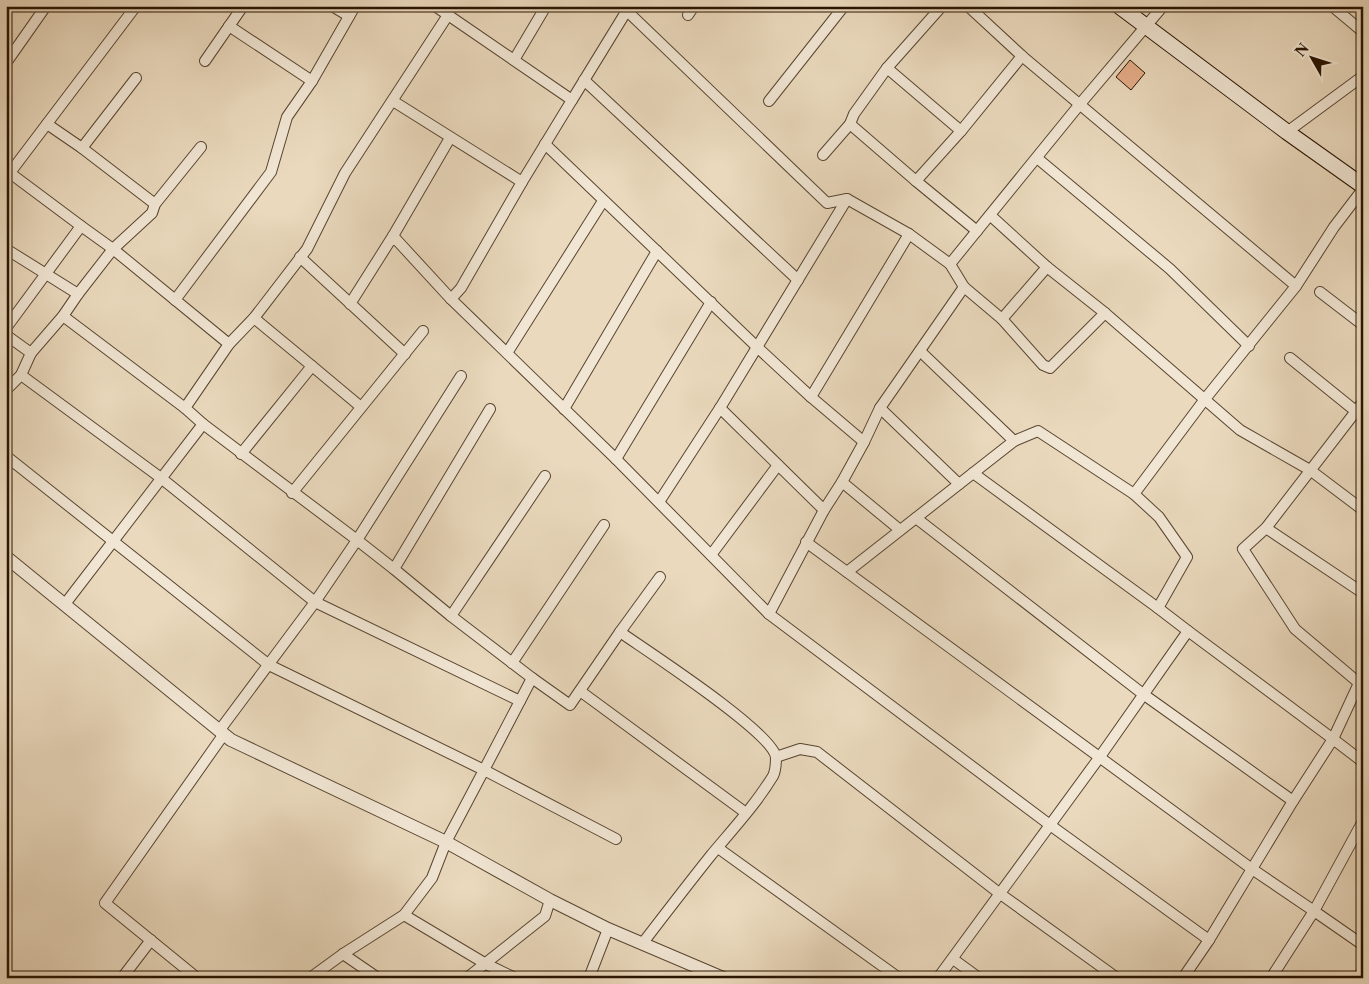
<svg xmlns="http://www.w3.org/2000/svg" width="1369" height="984" font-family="'Libre Caslon Text',serif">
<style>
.building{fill:#e4ad88;stroke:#281401}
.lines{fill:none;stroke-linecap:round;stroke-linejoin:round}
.minor-casing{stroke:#584530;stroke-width:12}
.tertiary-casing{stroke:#584530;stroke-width:14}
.secondary-casing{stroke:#281401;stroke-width:17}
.minor{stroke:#f1e6d4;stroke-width:10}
.tertiary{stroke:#f1e6d4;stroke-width:12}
.secondary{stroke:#f1e6d4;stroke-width:15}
</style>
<rect width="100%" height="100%" fill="#ead9bd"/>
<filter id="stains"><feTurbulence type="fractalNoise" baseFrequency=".004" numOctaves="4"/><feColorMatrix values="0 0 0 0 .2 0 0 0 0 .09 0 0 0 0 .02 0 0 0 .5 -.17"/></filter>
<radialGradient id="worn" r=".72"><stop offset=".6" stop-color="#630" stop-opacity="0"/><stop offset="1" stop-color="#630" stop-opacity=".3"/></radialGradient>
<!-- building -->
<polygon class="building" points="1130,60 1145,73 1131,90 1116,77"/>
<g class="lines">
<defs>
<g id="minor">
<polyline points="332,6 349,16"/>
<polyline points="942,6 887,68 961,131 916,181 977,231"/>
<polyline points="968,6 1022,56 1296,286"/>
<polyline points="1332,6 1363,32"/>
<polyline points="627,11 827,203 847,199 909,234 950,264 964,287 880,408 864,442 842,482 824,510 769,614"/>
<polyline points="448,15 572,100 629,7"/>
<polyline points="688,15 694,6"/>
<polyline points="229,26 312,81"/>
<polyline points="514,60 546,6"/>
<polyline points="205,61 243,6"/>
<polyline points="6,63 46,6"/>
<polyline points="887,68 854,114 850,124 916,181"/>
<polyline points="584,80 798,280"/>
<polyline points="393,101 522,182 572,100"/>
<polyline points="769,101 844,6"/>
<polyline points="47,124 82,148 136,78"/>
<polyline points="961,131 1022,56"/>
<polyline points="1287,132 1363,76"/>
<polyline points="545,144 757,347 811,397 864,442"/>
<polyline points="82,148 155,204"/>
<polyline points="823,155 850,124"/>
<polyline points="1037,158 1170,269 1249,346"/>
<polyline points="6,178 136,6"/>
<polyline points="991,216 1047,267 1105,313 1240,430 1310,470 1363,510"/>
<polyline points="81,226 113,249 152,213 155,204 201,147"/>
<polyline points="393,236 450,138"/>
<polyline points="6,249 78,294"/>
<polyline points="300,257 405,354"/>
<polyline points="950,264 1080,104 1163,6"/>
<polyline points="964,287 1002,319 1043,365 1050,368 1105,313"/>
<polyline points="1320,292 1363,325"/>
<polyline points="451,299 461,288 522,182"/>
<polyline points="175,300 271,172 287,117 312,81 355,6"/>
<polyline points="350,304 393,236 451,299 616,459 769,614 1050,825 1209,940 1293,801 1333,739 1363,762"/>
<polyline points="63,316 185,408"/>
<polyline points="1002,319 1047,267"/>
<polyline points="6,328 81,226 10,173"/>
<polyline points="6,335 31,353 21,375 6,390"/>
<polyline points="229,344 254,318 307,249 345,173 448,15 435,6"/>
<polyline points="920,351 1014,441"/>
<polyline points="31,353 63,316 78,294 113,249 229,344 185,408 203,424 65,604"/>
<polyline points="507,353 603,201"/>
<polyline points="1290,358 1363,417"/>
<polyline points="312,366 361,407"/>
<polyline points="21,375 161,478 315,602 520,701 484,770 616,839"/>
<polyline points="811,397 909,234"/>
<polyline points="720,408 824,510"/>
<polyline points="880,408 959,484"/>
<polyline points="564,409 657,251"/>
<polyline points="203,424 357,540 461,376"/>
<polyline points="241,454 312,366 254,318"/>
<polyline points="6,456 269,665 484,770 446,842 432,878 404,915 343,954 310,978"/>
<polyline points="616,459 711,302"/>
<polyline points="973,473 1158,608"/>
<polyline points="842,482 900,530"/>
<polyline points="292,493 423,331"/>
<polyline points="659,502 720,408 847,199"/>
<polyline points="916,518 1143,694 1293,801"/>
<polyline points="1266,528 1363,593"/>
<polyline points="806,542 1252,869 1314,911 1363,821"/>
<polyline points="711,555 778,465"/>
<polyline points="394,569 451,616 545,476"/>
<polyline points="847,572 1014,441 1038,431 1134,494"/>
<polyline points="451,616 532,678 520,701"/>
<polyline points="1188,631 1333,739 1359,683 1295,629 1243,549 1266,528 1363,402"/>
<polyline points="620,632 660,577"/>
<polyline points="512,663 604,525"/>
<path d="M532,678L570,705L620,632C647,651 771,731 776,757C776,762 775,772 773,776C756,804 733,829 712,854C688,884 665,914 642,944"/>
<polyline points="580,691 746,813"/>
<polyline points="219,731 315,602 357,540 394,569 490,409"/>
<polyline points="776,757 800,749 817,752 999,893 1117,978"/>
<polyline points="718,848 899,978"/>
<polyline points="404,915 486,964 515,978"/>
<polyline points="343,954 378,978"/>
<polyline points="953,959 979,978"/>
<polyline points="122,978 151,940"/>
<polyline points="197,978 105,903 224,734"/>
<polyline points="467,978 545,916 550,900"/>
<polyline points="589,978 608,929"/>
<polyline points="938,978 1099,758 1188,631 1158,608 1187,557 1159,517 1134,494 1205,399 1296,286 1334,227 1363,189"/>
<polyline points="1183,978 1209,940"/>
<polyline points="1271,978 1314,911 1363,945"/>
<polyline points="1358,978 1363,971"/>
</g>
<polyline id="tertiary" points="6,557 231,740 446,842 550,900 608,929 723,978"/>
<polyline id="secondary" points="1119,6 1287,132 1363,186"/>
</defs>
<!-- minor casing -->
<use href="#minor" class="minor-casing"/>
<!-- tertiary casing -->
<use href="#tertiary" class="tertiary-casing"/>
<!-- secondary casing -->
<use href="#secondary" class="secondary-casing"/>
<!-- minor -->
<use href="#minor" class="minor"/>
<!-- tertiary -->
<use href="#tertiary" class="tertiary"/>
<!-- secondary -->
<use href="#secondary" class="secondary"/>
</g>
<!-- margin -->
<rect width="1369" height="984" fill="none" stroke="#ead9bd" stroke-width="25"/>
<rect x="8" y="8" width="1354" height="969" fill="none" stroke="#281401" stroke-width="2.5"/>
<rect x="12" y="12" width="1344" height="959" fill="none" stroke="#281401"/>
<!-- north arrow -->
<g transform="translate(1312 58) rotate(309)" stroke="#f1e6d4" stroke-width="4" paint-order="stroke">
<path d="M0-4L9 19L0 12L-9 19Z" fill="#281401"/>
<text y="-8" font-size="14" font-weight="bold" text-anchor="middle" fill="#281401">N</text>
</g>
<rect width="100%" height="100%" filter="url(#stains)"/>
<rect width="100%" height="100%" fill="url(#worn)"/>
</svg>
